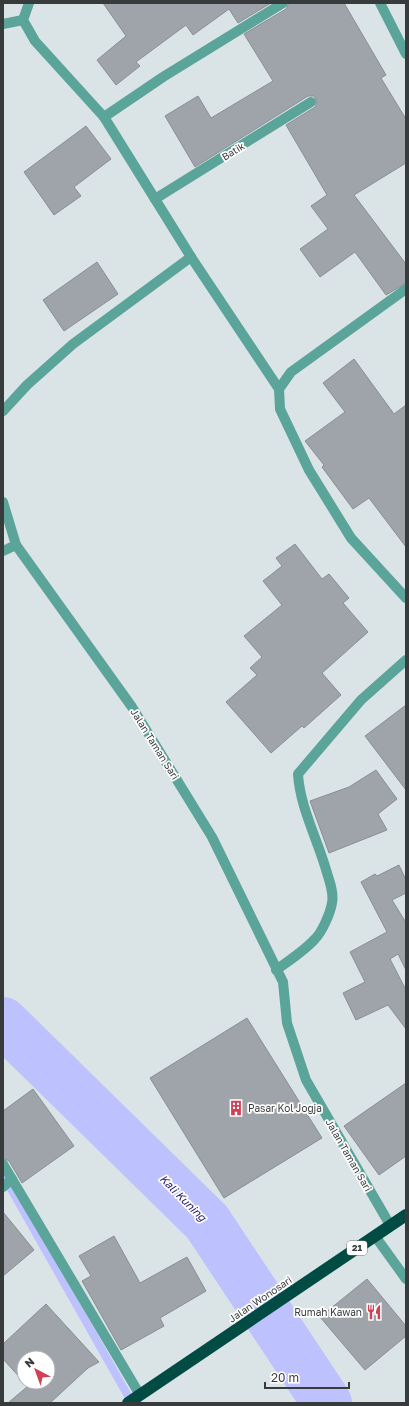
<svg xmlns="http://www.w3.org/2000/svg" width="409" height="1406" font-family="'Golos Text',sans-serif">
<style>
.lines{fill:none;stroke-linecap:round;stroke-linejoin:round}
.stream{stroke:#bdc2ff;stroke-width:8}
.river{stroke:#bdc2ff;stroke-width:50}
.building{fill:#9fa4aa;stroke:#898f94}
.minor{stroke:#5ba49a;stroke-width:10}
.highway{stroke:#004b44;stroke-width:12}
.labels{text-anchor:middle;stroke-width:3.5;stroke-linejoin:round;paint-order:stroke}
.shield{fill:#fff;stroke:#747676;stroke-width:1}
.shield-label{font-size:9px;font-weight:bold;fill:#383b3c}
.street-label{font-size:10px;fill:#383b3c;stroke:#fff}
.poi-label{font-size:10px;fill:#383b3c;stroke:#fff;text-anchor:start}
.water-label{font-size:11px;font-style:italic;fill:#2a2174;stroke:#fff}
</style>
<rect width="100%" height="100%" fill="#dae3e6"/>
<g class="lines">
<!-- stream -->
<polyline class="stream" points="3,1175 132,1403"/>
<!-- river -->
<polyline class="river" points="3,1022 207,1222 327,1403"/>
</g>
<!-- building -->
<g class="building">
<polygon points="103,3 271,3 238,23 229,9 193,35 186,25 136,62 140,66 116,85 97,60 126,36"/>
<polygon points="289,3 344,3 386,75 381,78 406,119 406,163 354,195 406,264 406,283 386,295 355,252 320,277 300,249 328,229 311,206 327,195 286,125 315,107 317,102 314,96 308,96 195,167 165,116 198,96 211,118 273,81 244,34 286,9"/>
<polygon points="86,126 111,159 74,187 81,196 54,215 24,172"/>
<polygon points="97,262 118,294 64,331 43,300"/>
<polygon points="354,359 394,414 406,405 406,547 369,498 353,509 322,467 324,465 305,441 345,412 323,383"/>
<polygon points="295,544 322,579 329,574 349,598 343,603 368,632 322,673 341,695 304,728 302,726 271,753 226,702 257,675 250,668 262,657 244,636 282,605 263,581 282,566 276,558"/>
<polygon points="406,705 406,790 365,736"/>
<polygon points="376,770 397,799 378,814 387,830 329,853 310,801 349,787"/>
<polygon points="399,865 406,880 406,893 392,900 405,921 406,920 406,970 398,954 390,959 406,990 406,1029 388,1005 356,1020 343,993 365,982 350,952 387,932 361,882 375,874 377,876"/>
<polygon points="247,1018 322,1138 224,1198 150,1078"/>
<polygon points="406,1083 406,1156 379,1175 344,1126"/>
<polygon points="33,1089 74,1146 22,1183 9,1161 3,1158 3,1111"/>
<polygon points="3,1212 34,1250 3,1276"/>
<polygon points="114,1236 140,1283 187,1257 206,1291 160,1318 164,1326 121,1350 82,1281 91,1276 79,1256"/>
<polygon points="367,1279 406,1326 406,1336 365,1370 320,1317"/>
<polygon points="46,1304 99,1362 88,1368 50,1403 8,1403 28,1386 24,1382 48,1382 48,1358 24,1358 24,1382 3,1359 3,1344"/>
</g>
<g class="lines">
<!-- minor -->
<g class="minor">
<polyline points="29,3 23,20 35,41 104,117 191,257 279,389"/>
<polyline points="380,3 406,54"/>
<polyline points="3,24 23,20"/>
<polyline points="104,117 163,77 283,3"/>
<polyline points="155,199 311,102"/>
<polyline points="406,289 291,372 279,389 280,409 309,470 351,538 406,598"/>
<polyline points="3,411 27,385 73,344 191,257"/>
<polyline points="3,502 16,545"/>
<polyline points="3,551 16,545 132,707 212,837 283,982 287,1023 306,1080 390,1225"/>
<path d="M276,970C290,960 304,951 315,939C322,932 330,914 332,903C334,894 330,882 327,873C318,840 300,808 298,774L361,700L406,660"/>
<polyline points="3,1164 140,1395"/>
<polyline points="3,1187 12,1179"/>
<polyline points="375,1236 406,1279"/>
</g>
<!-- highway -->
<polyline class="highway" points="128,1403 406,1215"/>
</g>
<!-- icons -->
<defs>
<symbol id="building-bare" viewBox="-9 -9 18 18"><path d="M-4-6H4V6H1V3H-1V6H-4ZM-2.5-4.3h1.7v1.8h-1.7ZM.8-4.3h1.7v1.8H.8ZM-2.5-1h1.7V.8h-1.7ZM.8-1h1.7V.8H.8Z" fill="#d14155" stroke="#fff" stroke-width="2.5" paint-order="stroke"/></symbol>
<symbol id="restaurant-bare" viewBox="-9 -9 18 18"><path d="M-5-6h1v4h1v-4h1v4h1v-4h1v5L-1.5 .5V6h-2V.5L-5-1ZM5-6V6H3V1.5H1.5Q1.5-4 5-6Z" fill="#d14155" stroke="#fff" stroke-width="2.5" paint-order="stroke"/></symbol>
</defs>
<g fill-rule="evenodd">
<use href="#building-bare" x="225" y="1097" width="22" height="22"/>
<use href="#restaurant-bare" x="363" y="1301" width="22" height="22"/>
</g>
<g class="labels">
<!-- shield labels -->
<rect class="shield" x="347" y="1241" width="20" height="14" rx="3"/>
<g class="shield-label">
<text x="357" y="1251">21</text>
</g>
<!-- street labels -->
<g class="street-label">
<text transform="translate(233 151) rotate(-32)" y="4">Batik</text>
<text transform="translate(155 744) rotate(58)" y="4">Jalan Taman Sari</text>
<text transform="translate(349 1155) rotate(60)" y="4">Jalan Taman Sari</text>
<text transform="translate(260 1299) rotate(-34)" y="4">Jalan Wonosari</text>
</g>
<!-- poi labels -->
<g class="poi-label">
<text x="248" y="1112">Pasar Kol Jogja</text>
<text x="362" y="1316" text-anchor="end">Rumah Kawan</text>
</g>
<!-- water labels -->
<g class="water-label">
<text transform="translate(183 1198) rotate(45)" y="4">Kali Kuning</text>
</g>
</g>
<!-- border -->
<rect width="409" height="1406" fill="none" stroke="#383b3c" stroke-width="8"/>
<!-- north arrow -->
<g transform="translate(36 1370) rotate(319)"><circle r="19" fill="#ffffff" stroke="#afb1b1"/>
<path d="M0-3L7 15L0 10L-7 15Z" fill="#d14155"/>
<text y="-6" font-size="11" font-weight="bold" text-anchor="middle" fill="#383b3c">N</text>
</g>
<!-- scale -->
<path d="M265 1382v6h84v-6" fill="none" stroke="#383b3c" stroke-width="2"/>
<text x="271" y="1382" font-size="12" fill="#383b3c" stroke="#ffffff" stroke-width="3" paint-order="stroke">20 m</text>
</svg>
